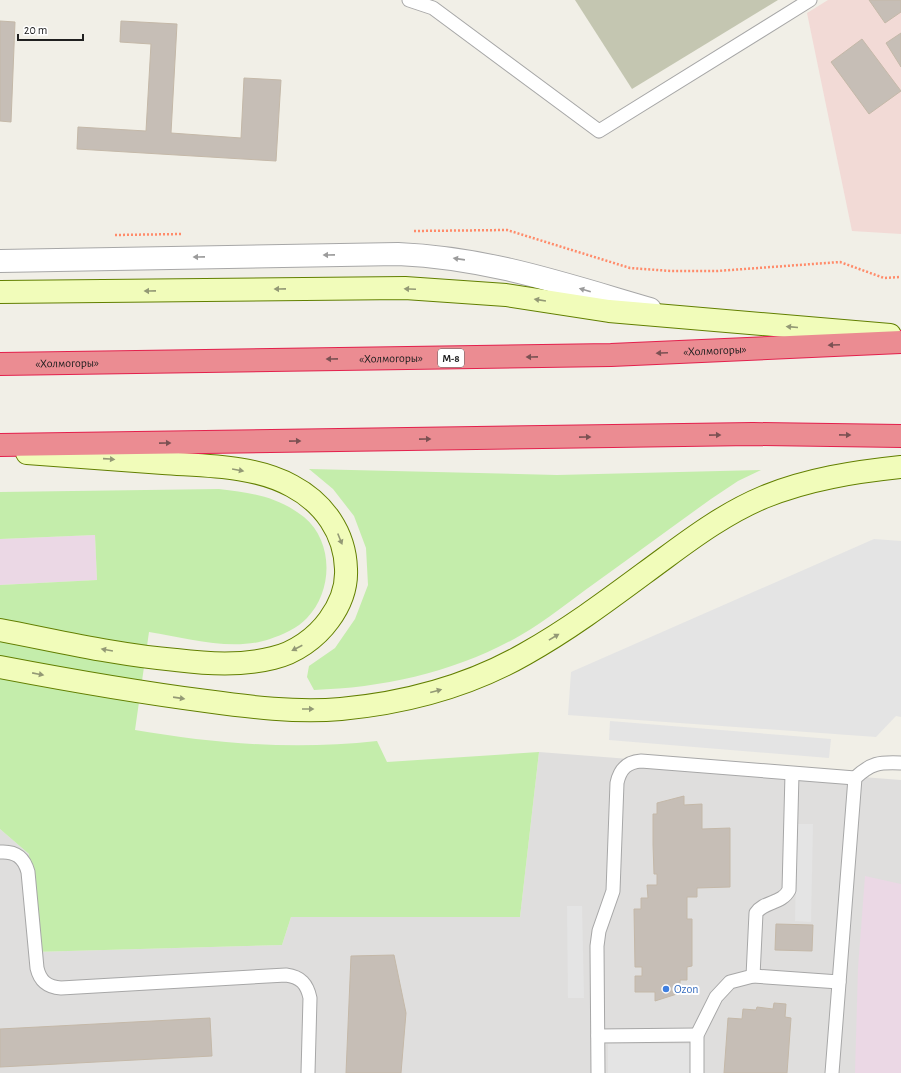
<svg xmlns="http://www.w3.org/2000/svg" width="901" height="1073" font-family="'Alegreya Sans',sans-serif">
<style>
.residential{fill:#dfdedd}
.commercial{fill:#f2dad6}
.industrial{fill:#ebd8e5}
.construction{fill:#c4c6b1}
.grass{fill:#c4edab}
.parking{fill:#e4e4e4}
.building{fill:#c6beb6;stroke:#c4b8a8}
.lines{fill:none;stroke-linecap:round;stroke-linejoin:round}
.lane-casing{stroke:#a7a7a7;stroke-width:15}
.street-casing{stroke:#a7a7a7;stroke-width:24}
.secondary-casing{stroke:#627f00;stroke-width:24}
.highway-casing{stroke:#e3204c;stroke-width:24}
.path{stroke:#ff8b6a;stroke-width:2.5;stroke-dasharray:2 2;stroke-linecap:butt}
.lane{stroke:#fff;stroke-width:13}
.street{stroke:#fff;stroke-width:22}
.secondary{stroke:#f1fcba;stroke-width:22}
.highway{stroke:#eb8c92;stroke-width:22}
.oneway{fill:#9b9b9b}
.oneway2{fill:#939975}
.oneway3{fill:#7b5153}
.shop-dot{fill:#3f7fe0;stroke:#fff;stroke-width:1.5}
.labels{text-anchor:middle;stroke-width:4;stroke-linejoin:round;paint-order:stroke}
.shield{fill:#fff;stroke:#636363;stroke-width:1}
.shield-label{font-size:11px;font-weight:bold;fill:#202020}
.street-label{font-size:12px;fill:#202020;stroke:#fff}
.shop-label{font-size:12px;fill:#366cbe;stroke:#fff;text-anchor:start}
</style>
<rect width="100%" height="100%" fill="#f1efe7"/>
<!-- residential -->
<polygon class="residential" points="539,752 901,780 901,1073 0,1073 0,829 29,854 33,952 282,945 291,917 520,917"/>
<!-- commercial -->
<polygon class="commercial" points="828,0 901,0 901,234 852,231 807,13"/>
<!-- industrial -->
<g class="industrial">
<polygon points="95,535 97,580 0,585 0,539"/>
<polygon points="865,876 901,884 901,1073 855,1073 858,968"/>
</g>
<!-- construction -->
<polygon class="construction" points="575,0 778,0 632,89"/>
<!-- grass -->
<g class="grass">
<path d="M309,469L557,475L761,470L738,481L711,499C672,527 634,555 595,583C571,600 547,620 521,635C459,671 385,688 314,690L307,677L309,666L335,648L355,619L368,585L366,548L354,516L333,489Z"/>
<path d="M219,489C252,493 277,496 304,517C334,542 333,591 307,618C298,628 282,635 270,639C232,652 188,638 149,632L135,730C217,744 294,750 377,741L387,762L539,752L520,917H291L282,945L33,952L29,854L0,829V585L97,580L95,535L0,539V492Z"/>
</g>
<!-- parking -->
<g class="parking">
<polygon points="874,539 901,541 901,717 896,716 876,737 568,715 571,672"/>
<polygon points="610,721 831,739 829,758 609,740"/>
<polygon points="797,824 813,824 811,922 795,921"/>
<polygon points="567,906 582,906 584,998 568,998"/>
<rect x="608" y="1044" width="82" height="29"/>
</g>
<!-- building -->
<g class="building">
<polygon points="869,0 901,0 901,12 885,23"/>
<polygon points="0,21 15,22 11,122 0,121"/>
<polygon points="121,21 177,24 171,133 241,138 244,78 281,80 276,161 77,149 78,127 146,131 151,44 120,42"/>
<polygon points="901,33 901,67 886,43"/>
<polygon points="862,39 901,91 869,114 831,62"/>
<polygon points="684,796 684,805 702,804 702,829 730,828 730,887 697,888 697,897 687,897 687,919 692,919 692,966 687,967 687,980 680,980 680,993 655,1001 655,992 635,992 635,976 642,976 642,967 635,967 634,909 641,909 641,898 648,898 647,885 657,885 657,874 654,874 653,844 653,814 657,814 657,803"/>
<polygon points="776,924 813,925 812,951 775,950"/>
<polygon points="394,955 406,1013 401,1073 346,1073 351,956"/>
<polygon points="774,1003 786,1004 785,1017 791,1018 787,1073 724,1073 728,1018 742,1019 743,1009 756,1010 757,1007 773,1009"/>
<polygon points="210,1018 212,1056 0,1067 0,1029"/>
</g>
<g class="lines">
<defs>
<g id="lane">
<polyline points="409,0 433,8 599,131 810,0"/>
<path d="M0,852C15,851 24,857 28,872L37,968C40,981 47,987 61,988L286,975C301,977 307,984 310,998L308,1073"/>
<polyline points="753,976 839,982"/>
<polyline points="598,1036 697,1035"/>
<path d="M598,1073L597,946L599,931L613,891L617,783C620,769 627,762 641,761L855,778"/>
<path d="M697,1073V1035L716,997L730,982L753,976L756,913C764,901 782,904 789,890L792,774"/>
<path d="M832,1073L855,778C871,763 879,762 901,763"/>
</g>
<path id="street" d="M0,261L398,254C489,258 564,284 650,309"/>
<g id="secondary">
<polyline points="0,292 405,288 506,295 609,311 890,335"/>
<path d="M0,630C58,641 117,655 176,660C209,664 241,666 273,658C295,653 316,638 329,620C340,605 347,588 346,569C345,533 324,503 292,486C254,465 205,466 163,463C118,460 72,456 27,453"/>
<path d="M0,667C68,680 137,692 206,701C250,707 296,713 341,709C405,703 469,686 525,654C575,626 620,591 665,558C696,535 728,512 764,497C808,479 854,472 901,467"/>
</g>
<g id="highway">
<path id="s1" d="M0,364L611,355L901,342"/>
<polyline points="0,445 753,434 901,436"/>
</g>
</defs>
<!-- lane casing -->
<use href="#lane" class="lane-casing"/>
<!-- street casing -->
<use href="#street" class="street-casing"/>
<!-- secondary casing -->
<use href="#secondary" class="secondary-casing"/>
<!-- highway casing -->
<use href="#highway" class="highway-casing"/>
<!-- path -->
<g class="path">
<polyline points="414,231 507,230 630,268 671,271 717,271 840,262 884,278 901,277"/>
<polyline points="115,235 183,234"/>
</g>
<!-- lane -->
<use href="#lane" class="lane"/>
<!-- street -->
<use href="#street" class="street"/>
<!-- secondary -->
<use href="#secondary" class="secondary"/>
<!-- highway -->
<use href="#highway" class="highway"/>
</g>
<!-- one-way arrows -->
<defs><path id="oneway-solid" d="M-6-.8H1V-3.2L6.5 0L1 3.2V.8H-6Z"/></defs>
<g class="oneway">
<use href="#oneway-solid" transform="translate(329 255) rotate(179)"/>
<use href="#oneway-solid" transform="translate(199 257) rotate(179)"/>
<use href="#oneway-solid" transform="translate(459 259) rotate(-172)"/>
<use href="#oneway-solid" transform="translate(585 290) rotate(-164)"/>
</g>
<g class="oneway2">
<use href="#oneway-solid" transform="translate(280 289) rotate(179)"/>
<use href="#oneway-solid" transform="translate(410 289) rotate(-177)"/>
<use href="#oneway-solid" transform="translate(150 291) rotate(179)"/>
<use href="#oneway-solid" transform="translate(540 300) rotate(-171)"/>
<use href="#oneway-solid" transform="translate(792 327) rotate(-175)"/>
<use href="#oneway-solid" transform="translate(109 459) rotate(4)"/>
<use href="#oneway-solid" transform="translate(238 470) rotate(10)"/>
<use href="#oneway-solid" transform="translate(340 539) rotate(68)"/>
<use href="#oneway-solid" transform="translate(554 637) rotate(-31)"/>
<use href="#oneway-solid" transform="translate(297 648) rotate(153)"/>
<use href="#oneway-solid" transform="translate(107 650) rotate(-170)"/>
<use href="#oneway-solid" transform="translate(38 674) rotate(11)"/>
<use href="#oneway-solid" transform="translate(436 691) rotate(-15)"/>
<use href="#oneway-solid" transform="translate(179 698) rotate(8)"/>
<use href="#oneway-solid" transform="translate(308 709)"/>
</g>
<g class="oneway3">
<use href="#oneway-solid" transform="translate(834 345) rotate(177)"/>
<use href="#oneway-solid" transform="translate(662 353) rotate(177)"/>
<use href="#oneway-solid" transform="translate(532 357) rotate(179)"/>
<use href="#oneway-solid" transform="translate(332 359) rotate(179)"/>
<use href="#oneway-solid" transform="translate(715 435) rotate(-1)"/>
<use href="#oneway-solid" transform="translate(845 435) rotate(1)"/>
<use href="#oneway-solid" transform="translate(585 437) rotate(-1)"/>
<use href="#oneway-solid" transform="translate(425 439) rotate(-1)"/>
<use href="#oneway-solid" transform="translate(295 441) rotate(-1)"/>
<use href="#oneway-solid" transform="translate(165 443) rotate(-1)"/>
</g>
<!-- markers -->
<circle class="shop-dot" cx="666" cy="989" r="4"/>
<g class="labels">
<!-- shield labels -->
<rect class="shield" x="438" y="349" width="26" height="18" rx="3"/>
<g class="shield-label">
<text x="451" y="362">М-8</text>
</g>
<!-- street labels -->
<g class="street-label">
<text dy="4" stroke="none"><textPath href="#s1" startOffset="715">«Холмогоры»</textPath></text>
<text dy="4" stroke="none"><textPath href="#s1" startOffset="391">«Холмогоры»</textPath></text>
<text dy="4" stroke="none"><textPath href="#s1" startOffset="67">«Холмогоры»</textPath></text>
</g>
<!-- shop labels -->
<g class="shop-label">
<text x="674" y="993">Ozon</text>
</g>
</g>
<!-- scale -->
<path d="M18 34v6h65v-6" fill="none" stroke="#202020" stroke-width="2"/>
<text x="24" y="34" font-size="12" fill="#202020" stroke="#ffffff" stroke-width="3" paint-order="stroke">20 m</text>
</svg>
